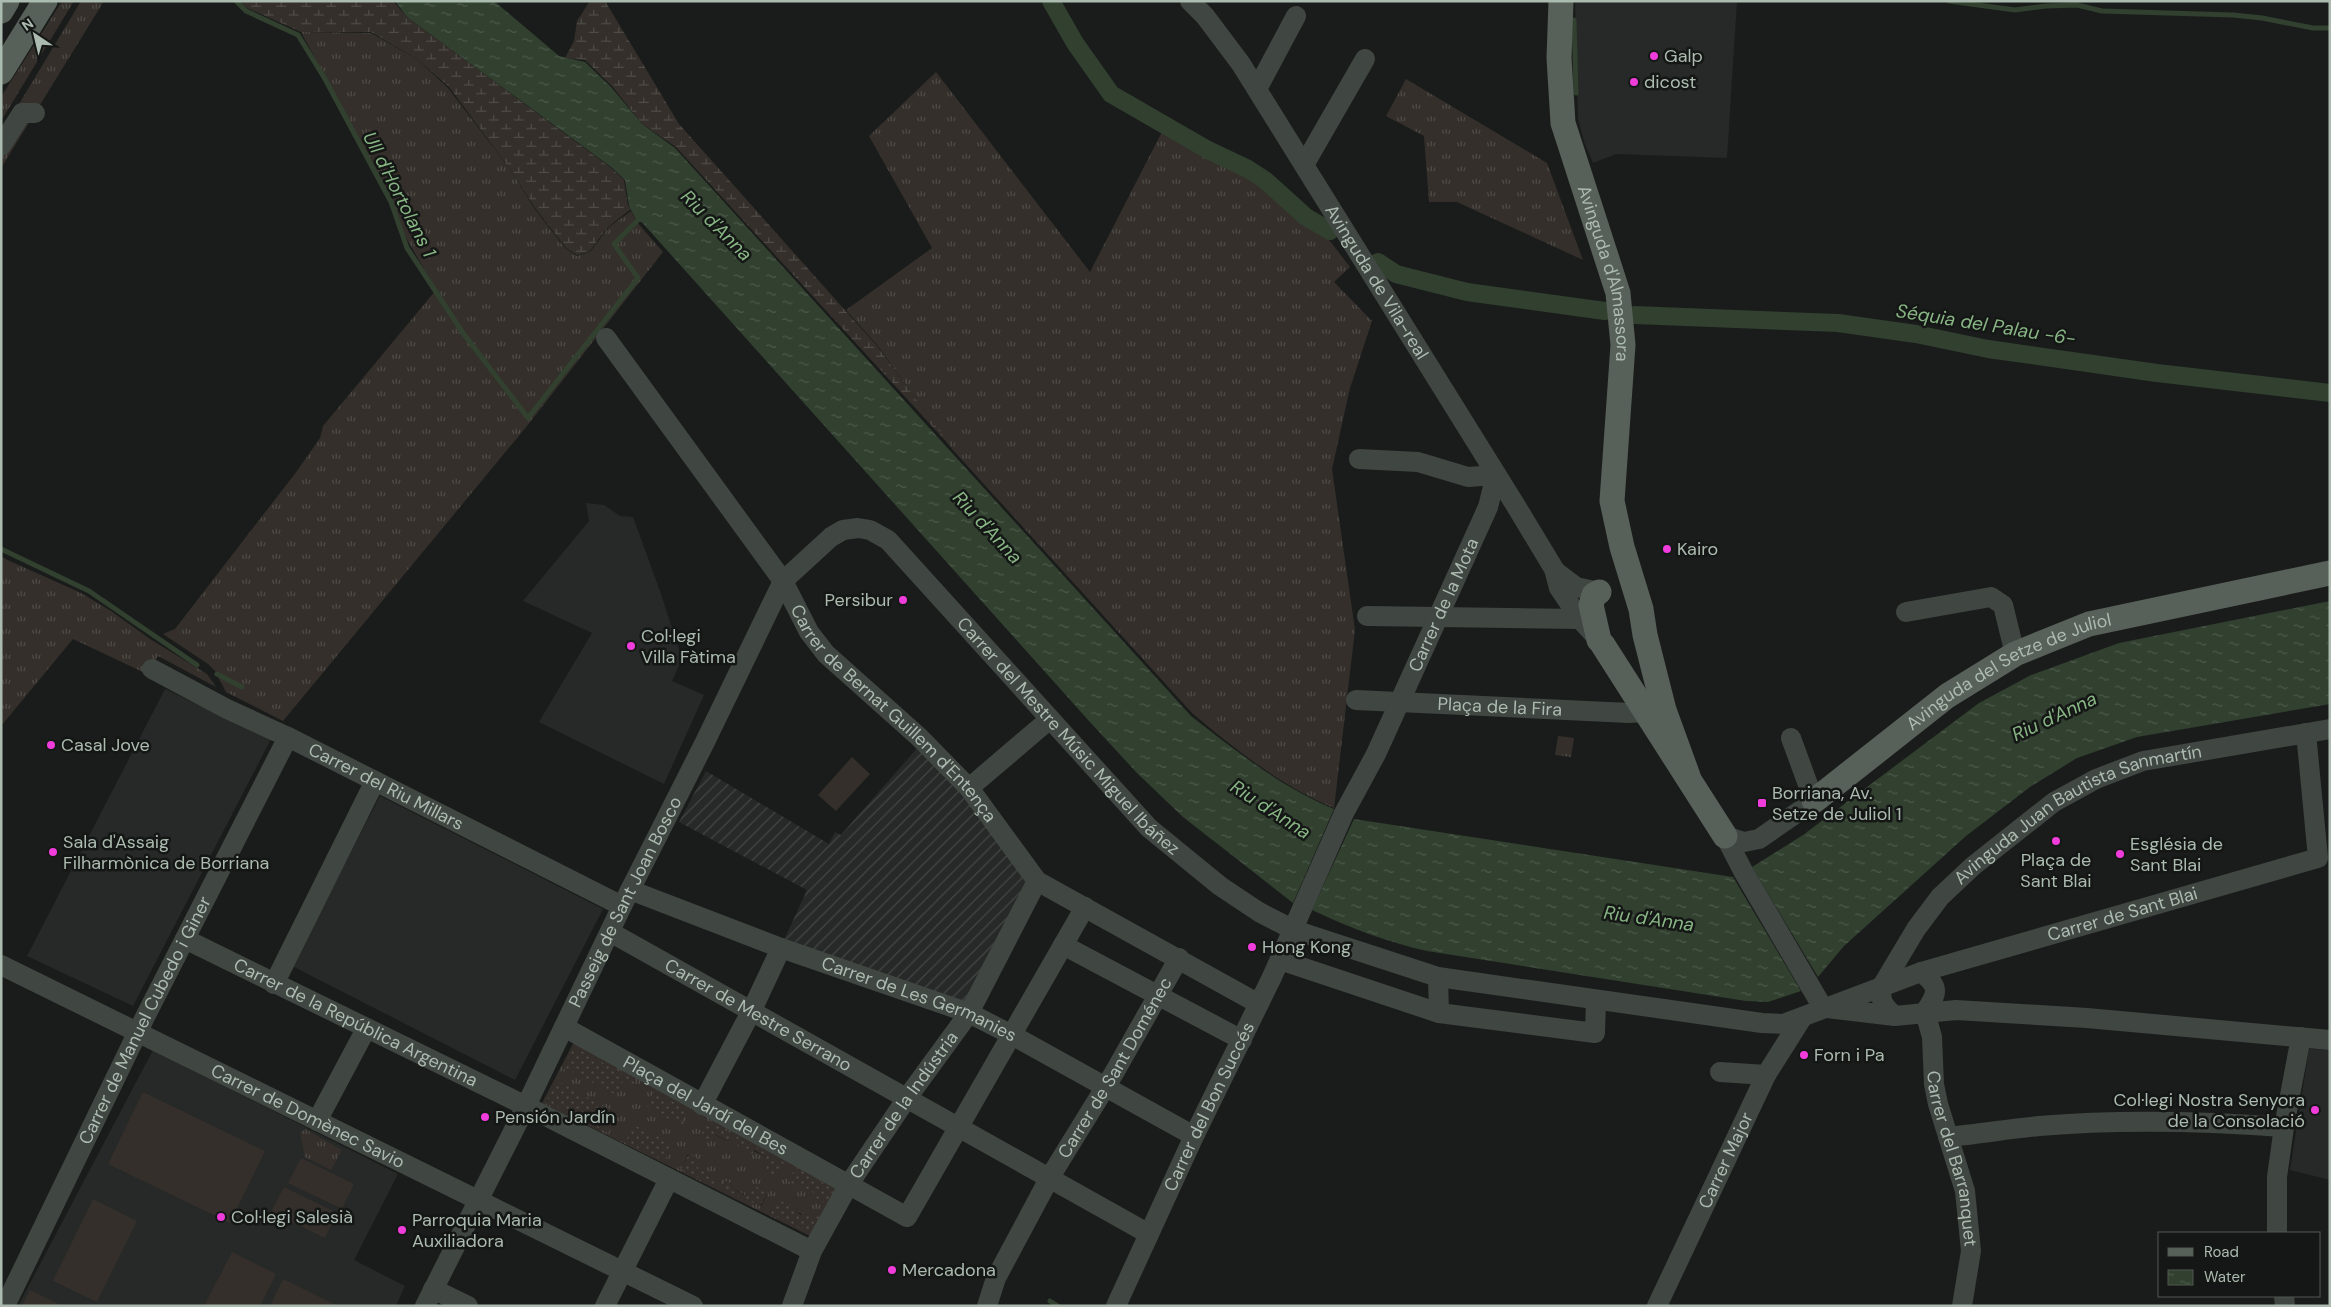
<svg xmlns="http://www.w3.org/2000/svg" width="2331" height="1307" font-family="'DM Sans',sans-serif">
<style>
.built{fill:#262927}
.industrial{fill:url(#industrial-furrows)}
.grass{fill:url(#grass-tufts);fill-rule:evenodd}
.wetland{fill:url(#wetland-marsh)}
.garden{fill:url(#garden-dots)}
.pitch{fill:#342f2a}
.water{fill:url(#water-ripples)}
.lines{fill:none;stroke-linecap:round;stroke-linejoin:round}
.stream{stroke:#31402f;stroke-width:5}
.canal{stroke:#31402f;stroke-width:18}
.minor{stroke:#404642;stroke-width:20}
.major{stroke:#576059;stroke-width:25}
.poi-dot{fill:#f13cdc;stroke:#151716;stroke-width:2}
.labels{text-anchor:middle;stroke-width:5;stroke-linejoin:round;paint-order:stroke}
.poi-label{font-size:18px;fill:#acbbaf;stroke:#151716;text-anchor:start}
.street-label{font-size:18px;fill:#acbbaf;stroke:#151716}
.water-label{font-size:19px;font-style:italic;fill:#88b684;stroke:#151716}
</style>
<defs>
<pattern id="industrial-furrows" width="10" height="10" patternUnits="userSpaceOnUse" patternTransform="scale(1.25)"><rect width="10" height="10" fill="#262927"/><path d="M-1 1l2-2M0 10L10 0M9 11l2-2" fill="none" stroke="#434644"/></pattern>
<pattern id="grass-tufts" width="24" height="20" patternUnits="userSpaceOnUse" patternTransform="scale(1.25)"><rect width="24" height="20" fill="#342f2a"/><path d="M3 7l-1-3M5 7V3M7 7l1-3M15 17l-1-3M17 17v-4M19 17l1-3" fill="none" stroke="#4f4b46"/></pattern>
<pattern id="wetland-marsh" width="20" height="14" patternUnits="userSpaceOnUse" patternTransform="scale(1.25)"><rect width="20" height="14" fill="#342f2a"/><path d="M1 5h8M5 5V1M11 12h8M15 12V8" fill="none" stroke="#4f4b46"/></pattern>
<pattern id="garden-dots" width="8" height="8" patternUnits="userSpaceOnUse" patternTransform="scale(1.25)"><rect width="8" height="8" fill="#342f2a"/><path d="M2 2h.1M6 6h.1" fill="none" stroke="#4f4b46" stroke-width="1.8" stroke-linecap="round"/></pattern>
<pattern id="water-ripples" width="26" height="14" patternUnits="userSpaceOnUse" patternTransform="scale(1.25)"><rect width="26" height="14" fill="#31402f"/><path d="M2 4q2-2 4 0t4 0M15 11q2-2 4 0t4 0" fill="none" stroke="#4c5a4b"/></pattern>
</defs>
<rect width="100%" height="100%" fill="#1a1c1b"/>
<!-- built -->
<g class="built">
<polygon points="1575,1 1737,1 1727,158 1616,154 1593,163 1584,142 1578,118"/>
<polygon points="586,503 604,505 620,516 633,517 660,591 682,659 672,681 704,695 664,784 539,722 592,633 523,601 589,521"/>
<polygon points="165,689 271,739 133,1006 27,956"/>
<polygon points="380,796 603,909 515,1080 292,966"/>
<polygon points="2309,1049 2330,1050 2330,1180 2290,1170"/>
<polygon points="153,1050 398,1174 354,1260 405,1286 396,1306 18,1306"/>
</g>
<!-- industrial -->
<polygon class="industrial" points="919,746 955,785 1028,883 966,1005 784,940 807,890 679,822 706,771 829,844 835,832 841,835"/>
<!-- grass -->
<g class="grass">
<polygon points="62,1 74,1 1,121 1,97"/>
<polygon points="81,1 104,1 1,168 1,134"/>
<polygon points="301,32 371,33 417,59 448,88 510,169 534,208 565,248 577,256 590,252 609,227 631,211 636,221 663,252 527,426 283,721 226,692 215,671 208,664 163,634 175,629 297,471 320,438 323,426 436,290 401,229 392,201"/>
<path d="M936,72L1090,272L1165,126L1264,181L1305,219L1323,232L1350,267L1334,282L1372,321L1350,388L1332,469L1355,630L1334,808C1281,786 1236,750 1192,713L952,449L877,345L846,310L932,248L869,136Z"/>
<polygon points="1406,79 1547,163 1583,260 1457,202 1429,202 1424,136 1386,116"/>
<polygon points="1,557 81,593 111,611 150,639 207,674 216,687 158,656 147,674 73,639 1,726"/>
<polygon points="1558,736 1574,738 1571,757 1555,755"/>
<path d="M574,1042L841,1191L814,1238L542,1103ZM574,1047L624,1078L616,1094L567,1069ZM558,1079L559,1082L608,1110L599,1125L609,1130L546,1101ZM708,1122L784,1163L777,1177L766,1157L729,1139L727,1141L715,1135L713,1137ZM688,1154L697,1164V1167L708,1173L707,1176L725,1183L726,1181L733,1185L732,1188L745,1195L768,1193L761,1206L682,1169ZM777,1200L797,1209L796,1212L816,1219L770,1213Z"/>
<polygon points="305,1129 342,1150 331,1170 305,1157 300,1133"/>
</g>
<!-- wetland -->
<g class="wetland">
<polygon points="239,1 393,1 407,17 610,167 624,180 628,206 631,209 608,227 589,252 577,255 566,248 535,208 510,169 449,87 417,59 371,32 301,32 247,8"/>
<polygon points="590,1 605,1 679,124 877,346 952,448 676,147 642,124 612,86 585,60 565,58 574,41 577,21"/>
</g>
<!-- garden -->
<g class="garden">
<polygon points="574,1047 636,1081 634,1084 624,1079 616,1095 567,1069 566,1070 563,1069"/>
<polygon points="558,1078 560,1080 560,1082 608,1109 599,1125 610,1131 608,1133 546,1101"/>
<polygon points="654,1091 691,1112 690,1115 684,1116 681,1121 685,1123 683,1127 646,1106"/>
<polygon points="708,1121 785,1163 777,1177 765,1171 768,1164 766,1157 754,1150 752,1154 729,1139 727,1141 716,1135 710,1142 700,1137"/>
<polygon points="634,1125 673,1144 665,1161 625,1142"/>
<polygon points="689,1154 699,1159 697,1167 709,1173 708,1176 725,1183 726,1181 733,1185 732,1188 744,1195 751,1193 755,1186 768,1193 760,1206 681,1169"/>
<polygon points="796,1167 836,1190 826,1208 823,1207 825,1203 813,1196 814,1193 809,1190 807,1192 788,1181"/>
<polygon points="777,1199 797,1209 796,1212 801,1215 804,1212 816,1218 818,1215 821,1217 811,1234 770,1213"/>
</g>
<!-- pitch -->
<g class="pitch">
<polygon points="852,757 870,774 836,811 818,795"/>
<polygon points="143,1092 265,1151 230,1223 108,1164"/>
<polygon points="301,1158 354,1184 342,1209 288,1183"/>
<polygon points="284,1187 337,1213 325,1238 271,1212"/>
<polygon points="93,1199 137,1221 97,1302 53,1281"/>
<polygon points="232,1252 276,1274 260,1306 204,1306"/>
<polygon points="283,1279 338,1306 270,1306"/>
<polygon points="30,1290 63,1306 22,1306"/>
</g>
<!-- water -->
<g class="water">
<path d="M395,1H494L559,56L585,62L611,87L642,124L675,148L1191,716C1236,751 1281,787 1334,809L1293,903L1183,817L1137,773L1089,721L639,219L636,220L629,206L625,180L611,167L407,17Z"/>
<polygon points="2330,601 2330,704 2137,737 2077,758 2030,787 1966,836 1844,946 1818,977 1752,867 1803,835 1979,703 2031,675 2119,643"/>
<path d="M1354,819L1733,877L1801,991L1768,1002L1746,1001L1427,951C1387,942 1350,928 1312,910Z"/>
</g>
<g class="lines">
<!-- stream -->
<g class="stream">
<polyline points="236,1 246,11 298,35 325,79 391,202 407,248 463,333 528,418 638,278 614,244 639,219 644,220"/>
<polyline points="1949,1 2015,10 2046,6 2077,5 2102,11 2233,15 2262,18 2313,28 2330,28"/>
<polyline points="1574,20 1576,93"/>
<polyline points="1,549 89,591 197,665"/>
<polyline points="217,674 242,687"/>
<polyline points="1050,1301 1058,1306"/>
</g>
<!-- canal -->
<g class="canal">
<polyline points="1051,1 1075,43 1111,94 1208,150 1248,169 1265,180 1306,217 1330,231"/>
<polyline points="1378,262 1396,274 1467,292 1605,311"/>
<polyline points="1635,315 1838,323 1916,334 1988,349 2157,373 2330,393"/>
</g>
<!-- minor -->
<g class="minor">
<path id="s1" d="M1190,1L1205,16L1241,64L1516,506L1554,569L1559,588L1580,619L1599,640"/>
<polyline points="1257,89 1296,16"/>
<polyline points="1,146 22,113 35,113"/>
<polyline points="1304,165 1365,59"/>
<path id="s2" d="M606,338L783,581L809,632L826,654L919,737L969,788L1037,881L1259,1004"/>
<polyline points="1555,571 1576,587 1599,592 1601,591"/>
<polyline points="1906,612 1991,597 2003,605 2015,654"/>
<polyline points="1367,616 1580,619"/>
<path id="s3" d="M152,669L227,709L288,737L622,906"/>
<path id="s4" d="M1356,700L1629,713L1647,712"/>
<polyline points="969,788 1050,719"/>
<polyline points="1725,836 1743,871 1823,1008"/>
<polyline points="1725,836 1744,842 1759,839 1814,801 1791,738"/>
<path id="s5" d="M630,890L781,948L969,1013L1012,1035L1194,1136"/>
<path id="s6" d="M610,932L1149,1234"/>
<path id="s7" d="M185,939L526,1106L812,1251"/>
<polyline points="1063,945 1242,1040"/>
<polyline points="1280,960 1439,1013 1595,1033 1596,1000"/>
<path id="s8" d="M1,965L693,1306"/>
<path d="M1921,972C1940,987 1938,993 1925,1012"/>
<polyline points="1438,977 1439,1013"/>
<polyline points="274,984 375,781"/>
<polyline points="1827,1008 1895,1016 1956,1010 2087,1018 2330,1040"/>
<path id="s9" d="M1925,1012L1932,1037L1934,1084L1938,1104L1965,1191L1971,1251L1962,1306"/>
<path id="s10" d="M1895,1016C1884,1007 1879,1001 1882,986L1916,929L1940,897L1973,866L2054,802L2096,779L2143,761L2330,729"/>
<path id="s11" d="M564,1027L907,1217L1085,907"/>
<polyline points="1720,1072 1766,1075"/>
<polyline points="702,1105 752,1010 781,948"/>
<polyline points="317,1121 366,1029"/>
<path d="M1948,1137C1978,1134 2009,1129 2039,1126C2120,1119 2202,1121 2284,1127"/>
<polyline points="2277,1233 2277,1177 2284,1127 2301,1037"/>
<polyline points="433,1289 468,1306"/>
<polyline points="2284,1296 2285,1306"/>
<path id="s12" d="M5,1306L146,1015L288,737"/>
<path id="s13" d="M425,1306L526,1106L622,906L704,744L783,581L831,537L843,530L858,528L870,530L888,540L1149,828L1220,886L1259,912L1294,930L1438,977L1762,1023L1783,1024L1921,972L2318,858L2306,733"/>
<polyline points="605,1306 669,1179"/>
<path id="s14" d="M792,1306L812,1251L849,1184L907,1098L969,1013L1037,881"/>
<path id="s15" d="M987,1306L996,1278L1050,1177L1114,1073L1179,958"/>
<path id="s16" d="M1116,1306L1194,1136L1272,977L1344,813L1376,754L1488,507L1496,475L1468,477L1418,462L1359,459"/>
<path id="s17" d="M1657,1306L1766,1075L1802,1018"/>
</g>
<!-- major -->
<g class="major">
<path id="s18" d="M1561,1L1559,58L1563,123L1618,293L1623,345L1612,501L1622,547L1641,609L1645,635L1664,710L1688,776"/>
<polyline points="1,11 7,1"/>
<polyline points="1,72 45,1"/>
<polyline points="1599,592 1594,595 1591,605 1599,640"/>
<polyline points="1603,645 1725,836"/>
<path id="s19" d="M1814,801L1947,696L2015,654L2089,624L2330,573"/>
</g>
</g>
<!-- markers -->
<g class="poi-dot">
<circle cx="1654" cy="56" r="5"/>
<circle cx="1634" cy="82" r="5"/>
<circle cx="1667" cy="549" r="5"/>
<circle cx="903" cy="600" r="5"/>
<circle cx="631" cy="646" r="5"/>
<circle cx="51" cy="745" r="5"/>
<rect x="1757" y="798" width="10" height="10" rx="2.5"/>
<circle cx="2056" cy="841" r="5"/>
<circle cx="53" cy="852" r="5"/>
<circle cx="2120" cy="854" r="5"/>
<circle cx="1252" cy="947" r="5"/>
<circle cx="1804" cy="1055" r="5"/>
<circle cx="2315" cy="1110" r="5"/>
<circle cx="485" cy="1117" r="5"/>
<circle cx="221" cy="1217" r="5"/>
<circle cx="402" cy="1230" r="5"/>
<circle cx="892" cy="1270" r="5"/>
</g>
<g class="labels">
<!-- poi labels -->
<g class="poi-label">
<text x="1664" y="62">Galp</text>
<text x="1644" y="88">dicost</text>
<text x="1677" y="555">Kairo</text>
<text x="893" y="606" text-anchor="end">Persibur</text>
<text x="641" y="642">Col·legi<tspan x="641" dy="21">Villa Fàtima</tspan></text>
<text x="61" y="751">Casal Jove</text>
<text x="1772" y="799">Borriana, Av.<tspan x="1772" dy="21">Setze de Juliol 1</tspan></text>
<text x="63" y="848">Sala d'Assaig<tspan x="63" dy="21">Filharmònica de Borriana</tspan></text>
<text x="2130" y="850">Església de<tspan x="2130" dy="21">Sant Blai</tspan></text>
<text x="2056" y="866" text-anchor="middle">Plaça de<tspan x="2056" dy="21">Sant Blai</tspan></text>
<text x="1262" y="953">Hong Kong</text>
<text x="1814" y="1061">Forn i Pa</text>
<text x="2305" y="1106" text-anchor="end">Col·legi Nostra Senyora<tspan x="2305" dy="21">de la Consolació</tspan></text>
<text x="495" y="1123">Pensión Jardín</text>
<text x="231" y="1223">Col·legi Salesià</text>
<text x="412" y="1226">Parroquia Maria<tspan x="412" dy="21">Auxiliadora</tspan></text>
<text x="902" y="1276">Mercadona</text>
</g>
<!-- street labels -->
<g class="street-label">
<text dy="6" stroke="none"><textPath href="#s18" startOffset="279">Avinguda d'Almassora</textPath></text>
<text dy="6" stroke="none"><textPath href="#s1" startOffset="338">Avinguda de Vila-real</textPath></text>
<text dy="6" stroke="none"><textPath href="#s16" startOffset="774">Carrer de la Mota</textPath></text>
<text dy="6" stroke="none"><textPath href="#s19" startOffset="236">Avinguda del Setze de Juliol</textPath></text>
<text dy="6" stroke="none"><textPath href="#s4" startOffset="144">Plaça de la Fira</textPath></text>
<text dy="6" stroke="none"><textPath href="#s2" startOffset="475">Carrer de Bernat Guillem d'Entença</textPath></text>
<text dy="6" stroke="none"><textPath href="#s13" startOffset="1202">Carrer del Mestre Músic Miguel Ibáñez</textPath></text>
<text dy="6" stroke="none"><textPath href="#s3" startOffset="262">Carrer del Riu Millars</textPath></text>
<text dy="6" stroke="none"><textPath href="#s10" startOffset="306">Avinguda Juan Bautista Sanmartín</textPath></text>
<text dy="6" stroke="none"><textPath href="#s13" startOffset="451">Passeig de Sant Joan Bosco</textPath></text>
<text dy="6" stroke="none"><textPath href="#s13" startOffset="2359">Carrer de Sant Blai</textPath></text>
<text dy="6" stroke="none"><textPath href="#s5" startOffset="309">Carrer de Les Germanies</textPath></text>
<text dy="6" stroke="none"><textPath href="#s6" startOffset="170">Carrer de Mestre Serrano</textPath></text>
<text dy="6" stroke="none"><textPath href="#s12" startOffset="318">Carrer de Manuel Cubedo i Giner</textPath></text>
<text dy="6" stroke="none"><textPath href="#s7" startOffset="190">Carrer de la República Argentina</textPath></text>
<text dy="6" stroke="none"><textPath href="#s15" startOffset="271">Carrer de Sant Doménec</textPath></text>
<text dy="6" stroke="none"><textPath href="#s14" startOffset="231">Carrer de la Indústria</textPath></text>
<text dy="6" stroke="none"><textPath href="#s11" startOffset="162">Plaça del Jardí del Bes</textPath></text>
<text dy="6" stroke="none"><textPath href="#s16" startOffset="220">Carrer del Bon Succés</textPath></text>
<text dy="6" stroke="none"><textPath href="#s8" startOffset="342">Carrer de Domènec Savio</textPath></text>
<text dy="6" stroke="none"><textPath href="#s9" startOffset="150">Carrer del Barranquet</textPath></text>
<text dy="6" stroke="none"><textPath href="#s17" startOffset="161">Carrer Major</textPath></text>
</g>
<!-- water labels -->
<g class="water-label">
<text transform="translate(400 194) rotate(63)" y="7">Ull d'Hortolans 1</text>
<text transform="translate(717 225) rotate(45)" y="7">Riu d'Anna</text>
<text transform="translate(1986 324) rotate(9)" y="7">Séquia del Palau -6-</text>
<text transform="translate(988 527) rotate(47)" y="7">Riu d'Anna</text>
<text transform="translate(2054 716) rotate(-25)" y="7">Riu d'Anna</text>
<text transform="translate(1271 809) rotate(33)" y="7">Riu d'Anna</text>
<text transform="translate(1649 918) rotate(8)" y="7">Riu d'Anna</text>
</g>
</g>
<!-- border -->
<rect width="2331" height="1307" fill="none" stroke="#acbbaf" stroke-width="5"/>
<!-- legend -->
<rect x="2158" y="1232" width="162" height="65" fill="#151716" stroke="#515953"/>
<rect x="2168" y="1248" width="25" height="8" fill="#576059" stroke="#515953"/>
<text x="2204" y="1257" font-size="15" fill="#acbbaf">Road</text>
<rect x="2168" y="1270" width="25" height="15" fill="url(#water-ripples)" stroke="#515953"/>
<text x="2204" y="1282" font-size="15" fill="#acbbaf">Water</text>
<!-- north arrow -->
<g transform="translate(35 35) rotate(325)" stroke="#151716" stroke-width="4" paint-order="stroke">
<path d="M0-4L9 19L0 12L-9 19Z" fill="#acbbaf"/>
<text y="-8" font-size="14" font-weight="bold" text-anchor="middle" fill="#acbbaf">N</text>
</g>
</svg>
